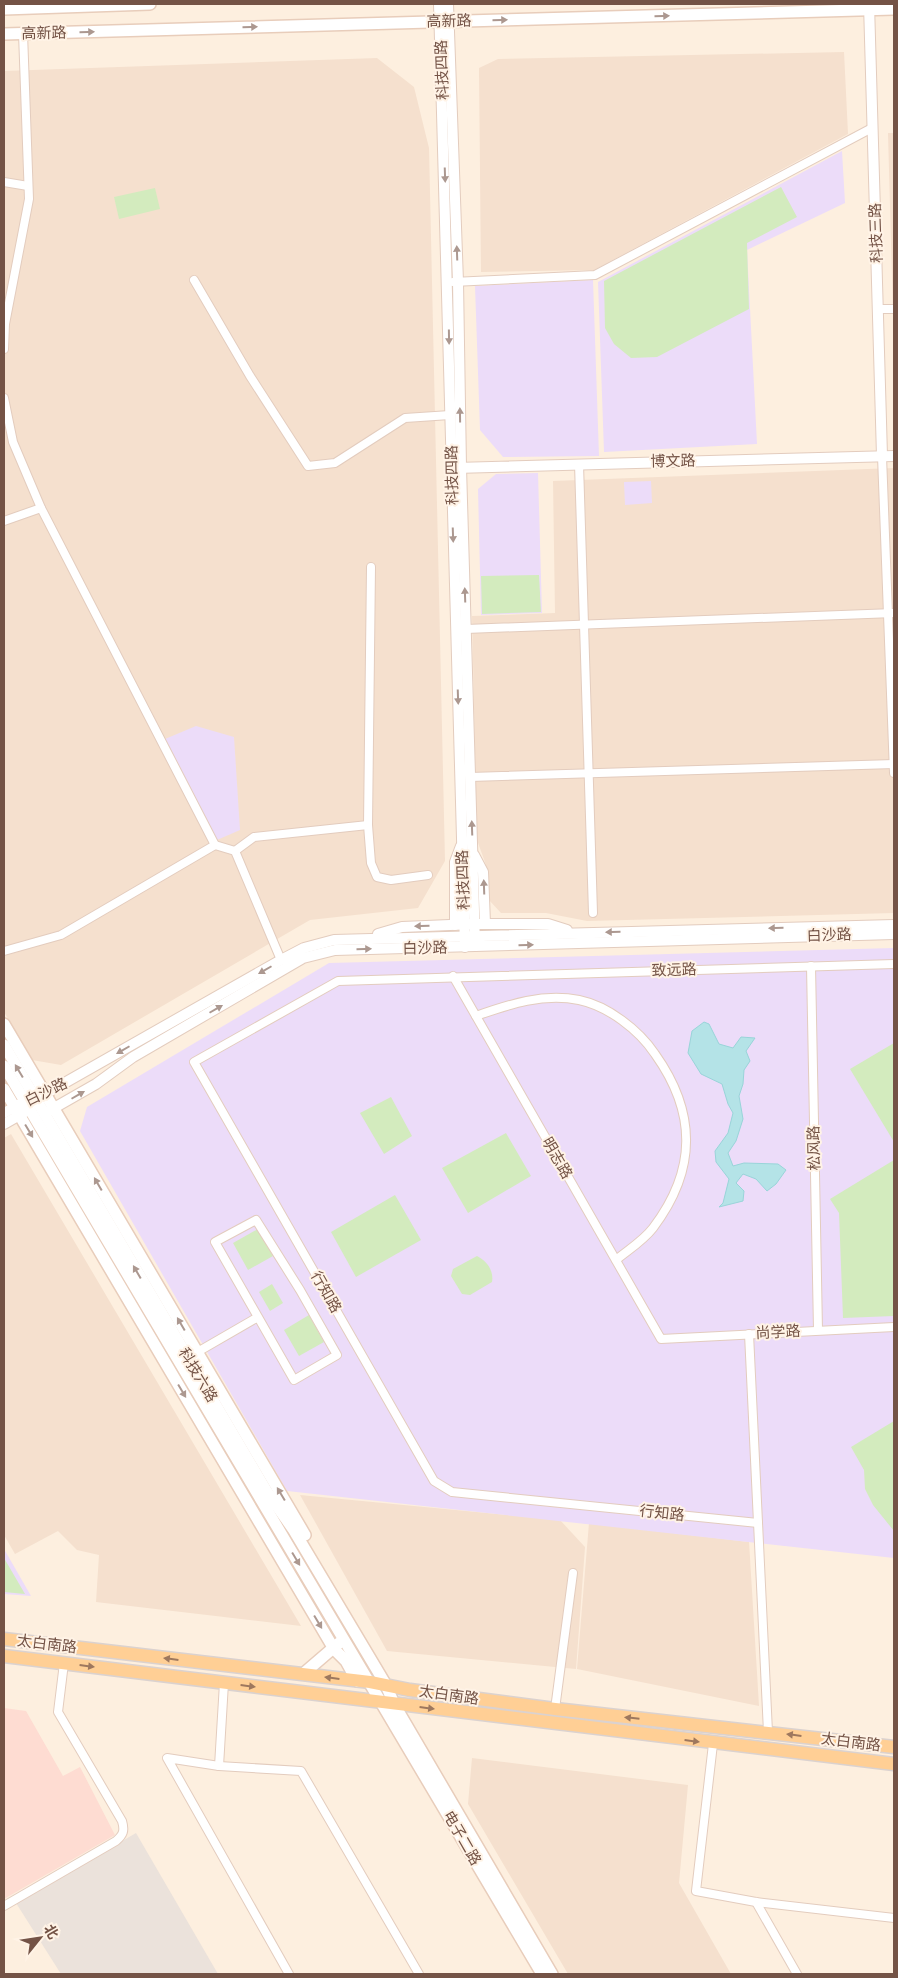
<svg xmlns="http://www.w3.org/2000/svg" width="898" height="1978" font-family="Roboto,'Noto Sans SC',sans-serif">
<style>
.residential{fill:#f5e0ce}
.commercial{fill:#fedcd2}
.industrial{fill:#ebe2db}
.education{fill:#ecdcf9}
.green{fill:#d3ebbe}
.water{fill:#b4e3e7;stroke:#99d4d9}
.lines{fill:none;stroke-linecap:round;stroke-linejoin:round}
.minor-casing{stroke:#e3ccbe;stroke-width:10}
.tertiary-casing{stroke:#e3ccbe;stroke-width:12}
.secondary-casing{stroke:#e8cdbb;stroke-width:14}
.primary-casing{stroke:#dbd2cf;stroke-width:15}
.minor{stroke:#fff;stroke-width:8}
.tertiary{stroke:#fff;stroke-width:10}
.secondary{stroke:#fff;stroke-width:11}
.primary{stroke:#ffcf95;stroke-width:12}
.oneway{fill:#ac9890}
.oneway2{fill:#9e785e}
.labels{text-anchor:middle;stroke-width:4;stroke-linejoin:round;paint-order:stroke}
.street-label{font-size:15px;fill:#745346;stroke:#fff3e6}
</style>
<rect width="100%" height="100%" fill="#fdefdf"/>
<!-- residential -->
<g class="residential">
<polygon points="844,52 848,134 594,270 481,272 479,68 498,59"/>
<polygon points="377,58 414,87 429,148 445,861 418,908 310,920 61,1065 32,1060 4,1012 4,71"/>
<polygon points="888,133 894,133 894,351"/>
<polygon points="894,468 894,913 587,921 546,913 501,913 489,900 486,865 477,840 472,616 555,613 553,481"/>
<polygon points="11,1134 301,1626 96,1602 99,1555 77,1550 58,1531 15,1554 4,1535 4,1138"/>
<polygon points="300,1495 560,1520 585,1547 576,1669 387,1651"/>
<polygon points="589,1523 749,1542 759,1706 577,1669"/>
<polygon points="472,1758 688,1785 679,1883 731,1974 568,1974 468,1804"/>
</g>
<!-- commercial -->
<polygon class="commercial" points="4,1708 26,1711 63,1776 80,1767 115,1835 4,1899"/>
<!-- industrial -->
<polygon class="industrial" points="136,1833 218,1974 61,1974 16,1903"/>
<!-- education -->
<g class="education">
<polygon points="842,151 845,203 747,250 757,444 604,452 598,282"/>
<polygon points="593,280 599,456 503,457 480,430 475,286"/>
<polygon points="538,473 542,613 481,615 478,489 496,474"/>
<polygon points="651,481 652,503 625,505 624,482"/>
<polygon points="196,726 234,737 240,830 217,840 165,739"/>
<polygon points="894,948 894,1558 287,1491 80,1131 87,1107 329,963"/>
<polygon points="4,1549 31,1596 4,1594"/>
</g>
<!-- green -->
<g class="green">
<polygon points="781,187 797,217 747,243 749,309 657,357 631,358 614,344 605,328 604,281"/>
<polygon points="155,188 160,209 119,219 114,197"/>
<polygon points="539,575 541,612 482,614 481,576"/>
<polygon points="894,1043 894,1142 850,1069"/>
<polygon points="391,1097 412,1136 384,1154 360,1113"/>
<polygon points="506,1133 531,1176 468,1213 442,1168"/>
<polygon points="894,1160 894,1316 843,1318 839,1213 830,1199"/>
<polygon points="395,1195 421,1240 356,1277 331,1232"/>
<polygon points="258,1229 273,1256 248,1270 233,1243"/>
<path d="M477,1256C487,1261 494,1271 492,1282L470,1295L462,1294L451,1276L453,1269Z"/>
<polygon points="272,1284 283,1303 270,1311 259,1292"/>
<polygon points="309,1315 324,1342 299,1356 284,1330"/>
<polygon points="894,1421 894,1531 873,1505 865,1489 864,1470 851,1447"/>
<polygon points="4,1558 25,1594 4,1592"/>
</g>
<!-- water -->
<polygon class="water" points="704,1022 709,1024 719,1044 733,1048 741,1037 755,1038 746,1051 750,1061 744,1070 743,1084 739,1096 743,1119 736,1141 728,1153 733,1166 744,1163 778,1164 786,1170 776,1184 767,1191 756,1179 743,1174 736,1183 744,1191 743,1201 719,1207 723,1203 729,1179 716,1162 715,1151 728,1133 733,1113 728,1104 722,1084 701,1074 688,1053 692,1031"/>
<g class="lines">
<defs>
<g id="minor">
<polyline points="4,182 28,186"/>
<polyline points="194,280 250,376 308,466 335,463 405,418 450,415"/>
<polyline points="453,282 595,275 872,128"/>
<polyline points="878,309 894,309"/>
<polyline points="4,349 5,324 29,199 23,33"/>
<polyline points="4,398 13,442 41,508 215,845 235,851 281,960"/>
<polyline points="882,456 894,773"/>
<polyline points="579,464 593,913"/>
<polyline points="4,521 41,508"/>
<polyline points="371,567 368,825 371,863 377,877 391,880 428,875"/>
<polyline points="466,629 894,613"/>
<polyline points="470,777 894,764"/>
<polyline points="235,851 254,837 368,825"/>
<polyline points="4,951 61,935 215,845"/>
<polyline points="811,966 818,1330"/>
<polyline points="453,976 661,1339 894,1327"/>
<path d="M476,1016C510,1004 543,993 579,1000C608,1006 639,1030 655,1054C697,1113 697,1170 653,1228C643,1241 628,1250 616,1260"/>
<polyline points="749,1334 768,1732"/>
<polyline points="194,1354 258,1317 294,1380 337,1355 300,1290 256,1220 215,1242 258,1317"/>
<polyline points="758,1523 452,1492 434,1481 194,1062 338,981 894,964"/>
<polyline points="555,1709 573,1573"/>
<polyline points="713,1744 696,1891 756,1902 894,1918"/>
<polyline points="219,1766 224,1683"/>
<polyline points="756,1902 797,1974"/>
<path d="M4,1906L116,1841C123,1835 125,1831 122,1821L58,1712L64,1663"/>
<polyline points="289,1974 167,1758 219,1766 301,1771 419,1974"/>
</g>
<g id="tertiary">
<polyline points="439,4 465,947"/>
<polyline points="448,4 458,282 461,467 475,946"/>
<polyline points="869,4 882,456"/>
<polyline points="455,468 894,456"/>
<polyline points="474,855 483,872 485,924"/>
<polyline points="455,925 455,862 461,846"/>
<polyline points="378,934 402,927 474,924 548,924 567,930"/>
<polyline points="38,1098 281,960 304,948 334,940 894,925"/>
<polyline points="47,1112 96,1084 133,1057 303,958 335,950 894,934"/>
<polyline points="4,1113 20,1104"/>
<polyline points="4,1124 25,1112"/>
</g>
<g id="secondary">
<polyline points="4,9 150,4"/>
<polyline points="4,34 894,9"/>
<polyline points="4,1024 305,1535"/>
<polyline points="4,1045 267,1492 293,1529 386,1685 394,1704 552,1974"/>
<polyline points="4,1066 542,1974"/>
<polyline points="4,1089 334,1649 346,1661 357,1681"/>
<polyline points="303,1674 339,1643"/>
</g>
<g id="primary">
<polyline points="4,1639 370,1682 410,1690 555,1709 894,1747"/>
<polyline points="4,1656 894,1764"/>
</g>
</defs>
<!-- minor casing -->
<use href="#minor" class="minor-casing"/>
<!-- tertiary casing -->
<use href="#tertiary" class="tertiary-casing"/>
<!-- secondary casing -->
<use href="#secondary" class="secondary-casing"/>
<!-- primary casing -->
<use href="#primary" class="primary-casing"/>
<!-- minor -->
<use href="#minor" class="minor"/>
<!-- tertiary -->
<use href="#tertiary" class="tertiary"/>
<!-- secondary -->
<use href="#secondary" class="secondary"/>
<!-- primary -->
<use href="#primary" class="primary"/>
</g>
<!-- one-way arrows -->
<defs><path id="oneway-solid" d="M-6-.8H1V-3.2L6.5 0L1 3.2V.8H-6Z" transform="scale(1.25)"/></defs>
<g class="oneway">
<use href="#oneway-solid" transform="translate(662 16) rotate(-2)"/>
<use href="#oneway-solid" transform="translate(500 20) rotate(-1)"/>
<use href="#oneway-solid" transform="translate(250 27) rotate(-2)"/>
<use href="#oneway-solid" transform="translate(87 32) rotate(-1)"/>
<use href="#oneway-solid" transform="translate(445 175) rotate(88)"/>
<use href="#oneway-solid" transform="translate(457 253) rotate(-92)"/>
<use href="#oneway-solid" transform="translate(449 337) rotate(89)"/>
<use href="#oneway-solid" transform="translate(460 415) rotate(-91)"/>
<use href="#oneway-solid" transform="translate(453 535) rotate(88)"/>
<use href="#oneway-solid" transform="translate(465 595) rotate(-92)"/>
<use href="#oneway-solid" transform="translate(458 697) rotate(88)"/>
<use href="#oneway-solid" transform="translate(472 828) rotate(-92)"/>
<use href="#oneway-solid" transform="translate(484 887) rotate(-92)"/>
<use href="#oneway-solid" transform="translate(422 926) rotate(178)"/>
<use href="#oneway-solid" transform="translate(776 928) rotate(179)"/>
<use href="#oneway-solid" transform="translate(613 932) rotate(179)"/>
<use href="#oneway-solid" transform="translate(526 945) rotate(-2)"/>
<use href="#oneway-solid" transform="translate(364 949) rotate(-1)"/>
<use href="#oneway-solid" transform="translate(265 970) rotate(150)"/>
<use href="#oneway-solid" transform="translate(216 1009) rotate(-30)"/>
<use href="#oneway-solid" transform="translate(123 1050) rotate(150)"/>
<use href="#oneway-solid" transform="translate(19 1071) rotate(-121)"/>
<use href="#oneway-solid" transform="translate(78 1095) rotate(-30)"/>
<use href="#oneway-solid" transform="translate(29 1131) rotate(59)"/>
<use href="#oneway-solid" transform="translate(98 1184) rotate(-120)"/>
<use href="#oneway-solid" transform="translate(137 1272) rotate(-120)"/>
<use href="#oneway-solid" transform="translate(181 1324) rotate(-120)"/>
<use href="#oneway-solid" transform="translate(182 1391) rotate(59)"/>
<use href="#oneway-solid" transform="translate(281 1494) rotate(-121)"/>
<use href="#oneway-solid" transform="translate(296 1559) rotate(59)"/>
<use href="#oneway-solid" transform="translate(318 1622) rotate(59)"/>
</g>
<g class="oneway2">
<use href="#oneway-solid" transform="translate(171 1659) rotate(-173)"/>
<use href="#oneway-solid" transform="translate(87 1666) rotate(7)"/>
<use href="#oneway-solid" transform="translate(332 1678) rotate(-173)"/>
<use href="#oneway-solid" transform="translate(248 1686) rotate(7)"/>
<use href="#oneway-solid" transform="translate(427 1708) rotate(7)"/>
<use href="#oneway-solid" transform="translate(632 1718) rotate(-174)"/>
<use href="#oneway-solid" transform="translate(794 1735) rotate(-173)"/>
<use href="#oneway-solid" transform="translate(692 1741) rotate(7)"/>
</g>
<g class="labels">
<!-- street labels -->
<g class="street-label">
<text transform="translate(449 21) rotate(-1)" y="5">高新路</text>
<text transform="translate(44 33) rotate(-1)" y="5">高新路</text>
<text transform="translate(442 70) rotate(-92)" y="5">科技四路</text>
<text transform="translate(876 233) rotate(-92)" y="5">科技三路</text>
<text transform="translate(673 461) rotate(-1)" y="5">博文路</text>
<text transform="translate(452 475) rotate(-91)" y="5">科技四路</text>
<text transform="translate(463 880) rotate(-92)" y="5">科技四路</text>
<text transform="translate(829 935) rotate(-2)" y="5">白沙路</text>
<text transform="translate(425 948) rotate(-1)" y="5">白沙路</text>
<text transform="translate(674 970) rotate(-2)" y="5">致远路</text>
<text transform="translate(46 1092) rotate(-26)" y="5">白沙路</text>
<text transform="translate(814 1148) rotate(-91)" y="5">松风路</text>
<text transform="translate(557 1158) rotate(60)" y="5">明志路</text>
<text transform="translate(326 1292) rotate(60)" y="5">行知路</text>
<text transform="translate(778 1332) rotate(-3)" y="5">尚学路</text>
<text transform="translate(198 1375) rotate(59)" y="5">科技六路</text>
<text transform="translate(662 1513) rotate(6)" y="5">行知路</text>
<text transform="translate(47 1644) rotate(7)" y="5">太白南路</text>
<text transform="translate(449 1695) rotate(8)" y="5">太白南路</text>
<text transform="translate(851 1742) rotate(7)" y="5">太白南路</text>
<text transform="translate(462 1838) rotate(60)" y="5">电子二路</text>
</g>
</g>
<!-- border -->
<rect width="898" height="1978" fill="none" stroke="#745346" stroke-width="10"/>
<!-- north arrow -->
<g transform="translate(40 1938) rotate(60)" stroke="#fff3e6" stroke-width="4" paint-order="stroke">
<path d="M0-4L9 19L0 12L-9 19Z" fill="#745346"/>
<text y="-8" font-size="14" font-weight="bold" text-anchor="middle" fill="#745346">北</text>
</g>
</svg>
